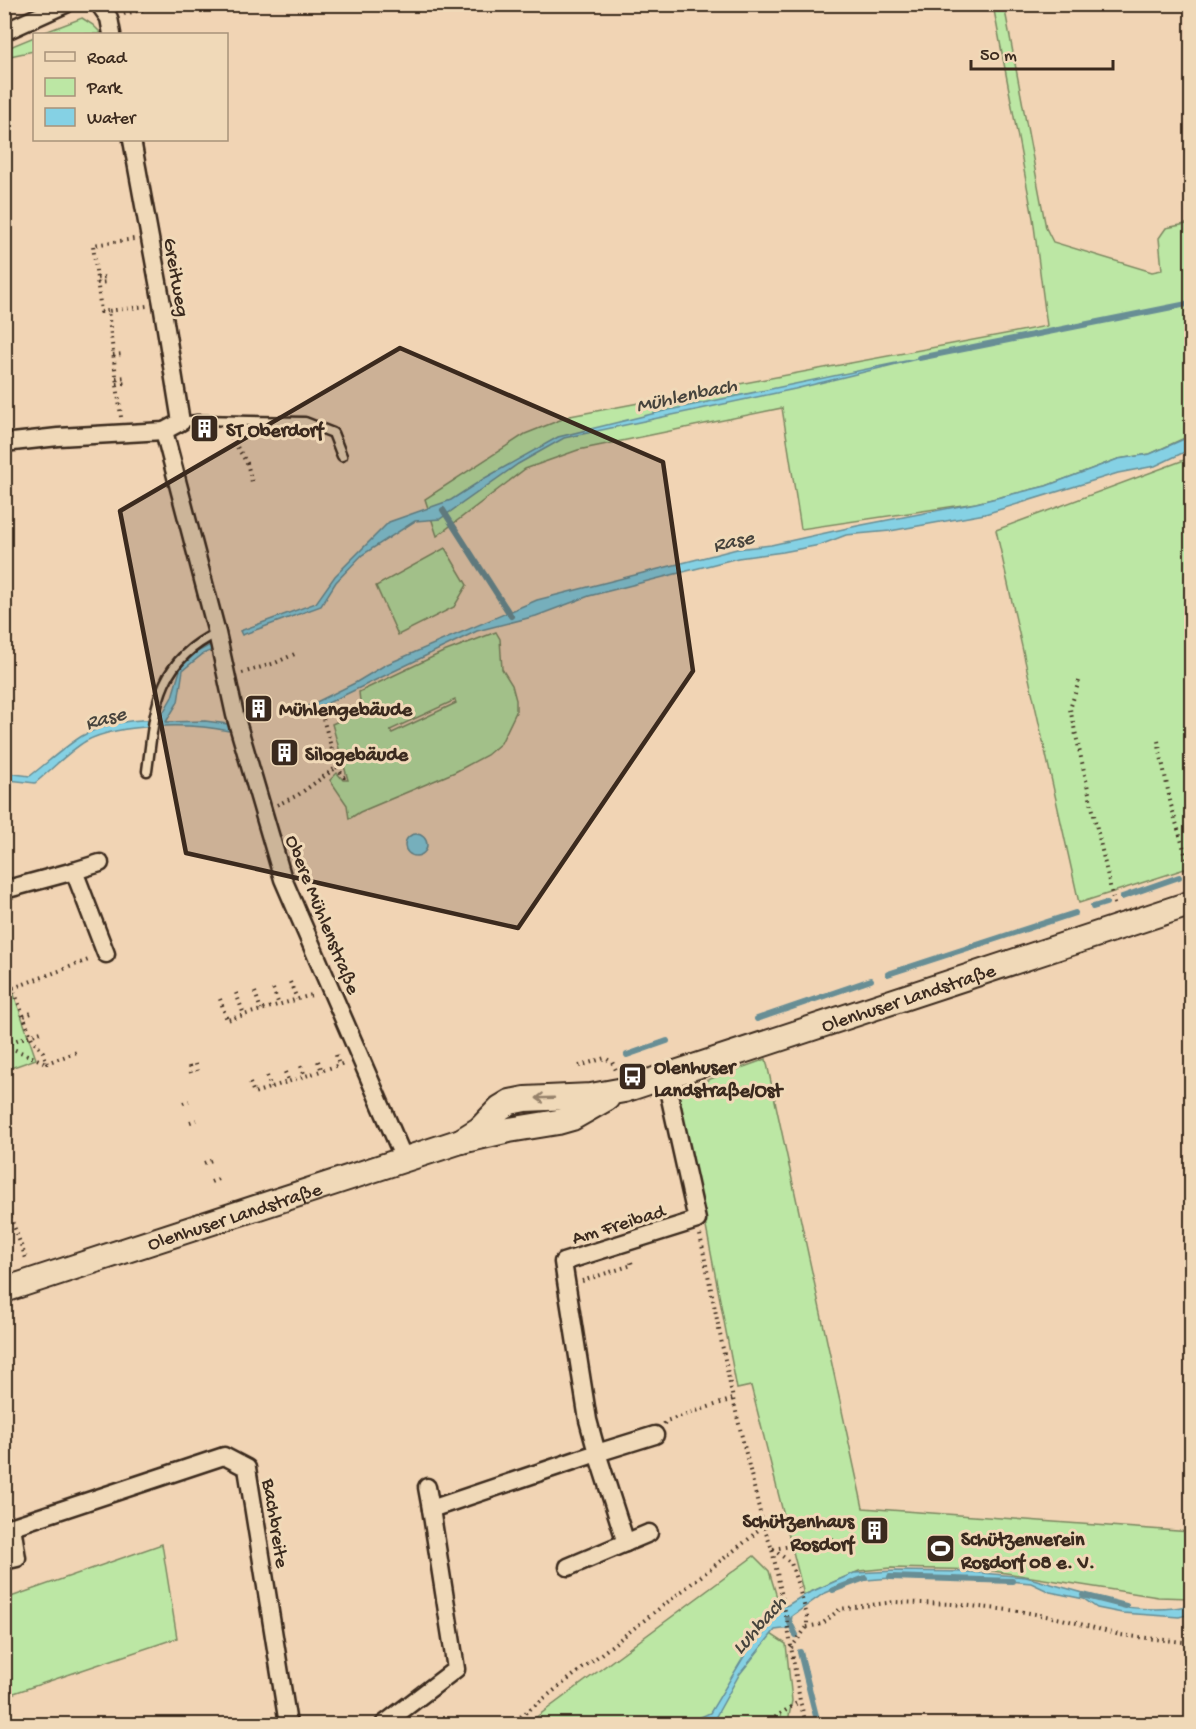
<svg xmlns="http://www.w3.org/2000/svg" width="1196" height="1729" font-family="'Gochi Hand',sans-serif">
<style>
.green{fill:#bce7a4;stroke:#7c8861;stroke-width:1.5;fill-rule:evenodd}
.water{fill:#85d1e4;stroke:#678e95;stroke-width:1.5}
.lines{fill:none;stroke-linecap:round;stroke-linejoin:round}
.stream{stroke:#678e95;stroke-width:6}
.lane-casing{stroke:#3b2a1e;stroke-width:13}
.street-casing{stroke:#3b2a1e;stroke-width:21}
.secondary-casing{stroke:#3b2a1e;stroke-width:28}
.path{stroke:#3b2a1e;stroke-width:4;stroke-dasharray:1.5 4.5;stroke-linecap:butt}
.lane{stroke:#f0d9b8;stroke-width:8}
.street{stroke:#f0d9b8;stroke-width:16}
.secondary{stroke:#f0d9b8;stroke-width:24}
.oneway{stroke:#96826b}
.marked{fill:#3b2a1e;fill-opacity:0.2;stroke:#3b2a1e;stroke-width:4.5;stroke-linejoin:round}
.labels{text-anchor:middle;stroke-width:6;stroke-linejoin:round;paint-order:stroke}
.street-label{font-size:20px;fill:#3b2a1e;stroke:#f0d9b8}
.poi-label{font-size:20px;font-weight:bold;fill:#3b2a1e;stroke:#f0d9b8;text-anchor:start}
.water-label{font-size:21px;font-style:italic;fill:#46433c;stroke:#f0d9b8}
</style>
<rect width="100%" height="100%" fill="#f1d4b4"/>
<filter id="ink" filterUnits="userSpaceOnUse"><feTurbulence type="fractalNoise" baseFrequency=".0167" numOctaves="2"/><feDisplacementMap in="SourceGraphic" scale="12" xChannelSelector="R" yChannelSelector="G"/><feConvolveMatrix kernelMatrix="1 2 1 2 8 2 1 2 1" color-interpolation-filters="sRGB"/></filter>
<g filter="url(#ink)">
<!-- green -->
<g class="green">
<polygon points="993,5 1004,5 1046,228 1053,242 1152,272 1162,270 1159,238 1166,228 1191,223 1191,435 1150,454 1118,459 1046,486 976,503 801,529 782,408 578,450 525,469 437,536 425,499 525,434 570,416 1047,326 1033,218"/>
<polygon points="82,18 93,25 102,34 40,34"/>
<polygon points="34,37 34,51 5,57 5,49"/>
<polygon points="1191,449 1191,867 1079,903 996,530 1187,459 1186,451"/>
<polygon points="445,548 467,585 454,607 398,635 376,586"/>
<path d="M496,632L500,639L502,669L512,685L516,700V712L501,743L487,755L455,772L360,812L349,819L347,805L330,780L337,773L343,780H348L332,724L361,711L359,692L441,653ZM455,700L456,703L392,733L390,730Z"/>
<polygon points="7,974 36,1059 5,1070 4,975"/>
<polygon points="766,1059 863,1508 1191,1532 1191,1598 1158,1597 987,1570 891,1568 859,1571 804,1595 751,1386 737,1389 706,1227 678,1100 685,1088"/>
<polygon points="162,1544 177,1638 8,1695 12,1718 5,1720 5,1599"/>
<polygon points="754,1556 769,1571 780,1607 767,1623 766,1631 786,1644 792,1701 789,1716 791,1724 527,1724"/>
</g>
<!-- water -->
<g class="water">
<polygon points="925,357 795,389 564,438 518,464 440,519 415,521 362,555 336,582 321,606 242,635 240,631 316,603 335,576 389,522 451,500 485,478 558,437 664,411"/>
<polygon points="1191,436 1191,449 1155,466 1118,473 985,514 890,531 846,535 820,545 783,552 738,558 589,596 536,616 477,631 297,718 294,713 355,683 385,665 537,600 737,549 771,545 857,526 976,503 1046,486 1118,459 1150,454"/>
<path d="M214,643L215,649L203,654L183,670L178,702L166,722L205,721L228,724L229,731C192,723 120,723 86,741C69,751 51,770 35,783L9,780L5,788V777L7,773L30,776C47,763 64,747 82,736C106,723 132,719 159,720L172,697L181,667L197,652Z"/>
<circle cx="416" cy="845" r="11"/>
<path d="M896,1571L971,1572L1026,1577L1087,1594C1111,1610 1163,1612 1191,1605V1614L1179,1617L1122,1613L1097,1608L1084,1599L1050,1592L1031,1583L976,1578L904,1577L854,1581L823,1594L792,1616L790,1628L775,1630L739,1675L715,1718L702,1724H685L710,1713L749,1648L766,1631L767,1623L780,1607L788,1605L804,1595L854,1573Z"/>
</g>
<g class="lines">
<!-- stream -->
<g class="stream">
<polyline points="919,358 1192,303"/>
<polyline points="443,510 511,616"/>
<polyline points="1122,897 1179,877"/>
<polyline points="1093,907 1106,903"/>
<polyline points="888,974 1075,913"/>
<polyline points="757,1019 871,980"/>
<polyline points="627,1055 667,1041"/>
<polyline points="890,1577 1012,1581"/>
<polyline points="833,1590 865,1578"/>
<polyline points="1083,1595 1126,1606"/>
<polyline points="788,1619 796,1635"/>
<polyline points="800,1652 818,1724"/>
</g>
<defs>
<g id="lane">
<polyline points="181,422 197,420 305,422 333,433 342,456"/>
<path d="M147,771C155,711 155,662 217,633"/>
</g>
<g id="street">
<polyline points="99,4 109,18 112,34"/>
<polyline points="4,32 66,4"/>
<polyline points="164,431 217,633 235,715 283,879 405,1161"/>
<polyline points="4,443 58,437 164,431 181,422 162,304 132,140"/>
<polyline points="74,871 100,863"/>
<polyline points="4,890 74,871 106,954"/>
<polyline points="427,1487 431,1509"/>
<polyline points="4,1529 224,1456 247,1468 288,1724"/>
<polyline points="626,1543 597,1453 655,1435"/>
<polyline points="4,1561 17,1558 12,1526"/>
<polyline points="568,1567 649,1533"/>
<polyline points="384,1724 456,1669 431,1509 597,1453 588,1420 563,1262 697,1220 665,1076"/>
</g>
<g id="secondary">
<path id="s1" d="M461,1141L480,1129L500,1108L510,1102L525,1099L591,1096L624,1090L1192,903"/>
<path id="s2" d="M4,1290L461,1141L509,1130L558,1122L572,1118L607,1098"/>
</g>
</defs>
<!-- lane casing -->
<use href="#lane" class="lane-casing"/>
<!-- street casing -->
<use href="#street" class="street-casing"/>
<!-- secondary casing -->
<use href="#secondary" class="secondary-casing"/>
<!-- path -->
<g class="path">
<polyline points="124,14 166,4"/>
<polyline points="97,278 106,277"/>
<polyline points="97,283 107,282"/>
<polyline points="108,311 101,312 93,245 134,239"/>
<polyline points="113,355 124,354"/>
<polyline points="116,378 127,377"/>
<polyline points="117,384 128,383"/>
<polyline points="121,417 108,311 147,306"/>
<polyline points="231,437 247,463 252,482"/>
<polyline points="242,673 275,663 297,653"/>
<polyline points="1079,681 1070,709 1115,908"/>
<polyline points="1158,741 1171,805 1192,877"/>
<polyline points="337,767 344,777 347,776"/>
<polyline points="277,805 298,795 337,767 322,715"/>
<polyline points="4,964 32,1039 43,1052 47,1063 77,1052"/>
<polyline points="290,982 297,999"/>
<polyline points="4,987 9,978"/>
<polyline points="13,988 91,959"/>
<polyline points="273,989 279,1005"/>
<polyline points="255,992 261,1010"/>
<polyline points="236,993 244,1015"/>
<polyline points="220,999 227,1020 315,994"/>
<polyline points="24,1016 34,1012"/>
<polyline points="5,1044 41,1032"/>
<polyline points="4,1045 46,1063"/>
<polyline points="336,1055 339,1065"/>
<polyline points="318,1061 322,1071"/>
<polyline points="195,1064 197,1071"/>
<polyline points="189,1066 191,1073"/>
<polyline points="301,1066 305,1076"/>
<polyline points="579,1066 605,1058 612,1062 617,1072"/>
<polyline points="285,1072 289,1082"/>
<polyline points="267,1076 271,1088"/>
<polyline points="250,1083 254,1093 345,1063"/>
<polyline points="183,1103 189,1101"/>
<polyline points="190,1122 196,1120"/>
<polyline points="204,1163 212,1160"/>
<polyline points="211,1182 218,1179"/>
<polyline points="4,1200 27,1261"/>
<polyline points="700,1235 733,1399 763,1525 772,1549 786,1616 800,1701 806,1724"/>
<polyline points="582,1281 632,1265 630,1259"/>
<polyline points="664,1424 666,1421 733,1399"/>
<polyline points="773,1549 791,1563 807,1615 807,1627 791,1648"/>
<polyline points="773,1549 835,1539"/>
<polyline points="807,1627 822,1624 840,1609 894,1602 951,1604 1019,1611 1062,1619 1120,1635 1192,1643"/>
<polyline points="511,1724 750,1538 763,1525"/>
<polyline points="765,1724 800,1701"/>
</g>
<!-- lane -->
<use href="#lane" class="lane"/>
<!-- street -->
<use href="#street" class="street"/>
<!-- secondary -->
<use href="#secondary" class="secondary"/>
</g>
<!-- one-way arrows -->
<defs><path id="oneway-shaft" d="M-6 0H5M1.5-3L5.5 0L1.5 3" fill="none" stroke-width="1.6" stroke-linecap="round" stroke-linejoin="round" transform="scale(1.5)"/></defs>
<use class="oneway" href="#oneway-shaft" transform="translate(545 1098) rotate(178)"/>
</g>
<!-- marked area -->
<path class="marked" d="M400,348L663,462L693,671L518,928L186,853L120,511Z"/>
<!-- icons -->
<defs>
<symbol id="building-square" viewBox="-11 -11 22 22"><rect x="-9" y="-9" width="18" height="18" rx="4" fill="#3b2a1e" stroke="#f0d9b8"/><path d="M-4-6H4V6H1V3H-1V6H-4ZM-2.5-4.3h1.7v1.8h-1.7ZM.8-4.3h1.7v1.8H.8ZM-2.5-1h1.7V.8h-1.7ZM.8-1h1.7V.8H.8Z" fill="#fff"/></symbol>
<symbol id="bus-square" viewBox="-11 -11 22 22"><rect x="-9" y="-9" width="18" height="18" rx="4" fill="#3b2a1e" stroke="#f0d9b8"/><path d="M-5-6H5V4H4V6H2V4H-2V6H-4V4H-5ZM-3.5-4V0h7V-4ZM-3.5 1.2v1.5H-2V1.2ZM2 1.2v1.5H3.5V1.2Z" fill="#fff"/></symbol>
<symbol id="stadium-square" viewBox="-11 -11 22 22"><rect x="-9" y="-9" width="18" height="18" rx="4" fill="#3b2a1e" stroke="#f0d9b8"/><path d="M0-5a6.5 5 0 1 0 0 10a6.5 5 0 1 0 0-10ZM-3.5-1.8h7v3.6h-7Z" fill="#fff"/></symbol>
</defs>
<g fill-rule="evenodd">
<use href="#building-square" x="188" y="412" width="33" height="33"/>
<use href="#building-square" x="242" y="692" width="33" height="33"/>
<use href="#building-square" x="268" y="736" width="33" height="33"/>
<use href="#bus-square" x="616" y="1060" width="33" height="33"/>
<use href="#building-square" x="858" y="1514" width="33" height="33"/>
<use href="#stadium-square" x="924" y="1532" width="33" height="33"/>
</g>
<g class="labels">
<!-- street labels -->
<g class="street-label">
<text transform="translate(178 277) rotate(80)" y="7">Greitweg</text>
<text transform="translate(324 914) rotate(68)" y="7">Obere Mühlenstraße</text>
<text dy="7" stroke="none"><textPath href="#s1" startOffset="477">Olenhuser Landstraße</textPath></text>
<text dy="7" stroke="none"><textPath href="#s2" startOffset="242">Olenhuser Landstraße</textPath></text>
<text transform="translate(618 1223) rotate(-17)" y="7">Am Freibad</text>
<text transform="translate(277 1523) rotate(81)" y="7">Bachbreite</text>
</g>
<!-- poi labels -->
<g class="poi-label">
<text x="226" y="436">ST Oberdorf</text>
<text x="279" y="715">Mühlengebäude</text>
<text x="305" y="760">Silogebäude</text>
<text x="654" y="1073">Olenhuser<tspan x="654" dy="23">Landstraße/Ost</tspan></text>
<text x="854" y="1527" text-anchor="end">Schützenhaus<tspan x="854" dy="23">Rosdorf</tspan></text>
<text x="961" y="1545">Schützenverein<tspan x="961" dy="23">Rosdorf 08 e. V.</tspan></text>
</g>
<!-- water labels -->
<g class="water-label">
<text transform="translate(686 394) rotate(-12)" y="7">Mühlenbach</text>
<text transform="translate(733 540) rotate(-12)" y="7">Rase</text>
<text transform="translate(105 717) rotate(-15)" y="7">Rase</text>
<text transform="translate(758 1624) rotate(-48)" y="7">Luhbach</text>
</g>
</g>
<!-- margin -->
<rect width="1196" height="1729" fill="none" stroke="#f0d9b8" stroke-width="24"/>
<rect x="12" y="12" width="1172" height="1705" fill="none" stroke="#3b2a1e" stroke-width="2" filter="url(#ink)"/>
<!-- legend -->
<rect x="33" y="33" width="195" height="108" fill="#f0d9b8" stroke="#a8937a" stroke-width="1.5"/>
<rect x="45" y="52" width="30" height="9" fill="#f0d9b8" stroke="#a8937a" stroke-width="1.5"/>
<text x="87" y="63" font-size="18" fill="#3b2a1e">Road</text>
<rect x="45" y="78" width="30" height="18" fill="#bce7a4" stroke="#a8937a" stroke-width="1.5"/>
<text x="87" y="93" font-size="18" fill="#3b2a1e">Park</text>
<rect x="45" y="108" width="30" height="18" fill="#85d1e4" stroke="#a8937a" stroke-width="1.5"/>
<text x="87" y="123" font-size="18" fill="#3b2a1e">Water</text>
<!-- scale -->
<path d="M971 60v9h142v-9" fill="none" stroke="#3b2a1e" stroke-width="3"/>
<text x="980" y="60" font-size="18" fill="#3b2a1e" stroke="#f0d9b8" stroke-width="4.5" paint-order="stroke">50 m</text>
</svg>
